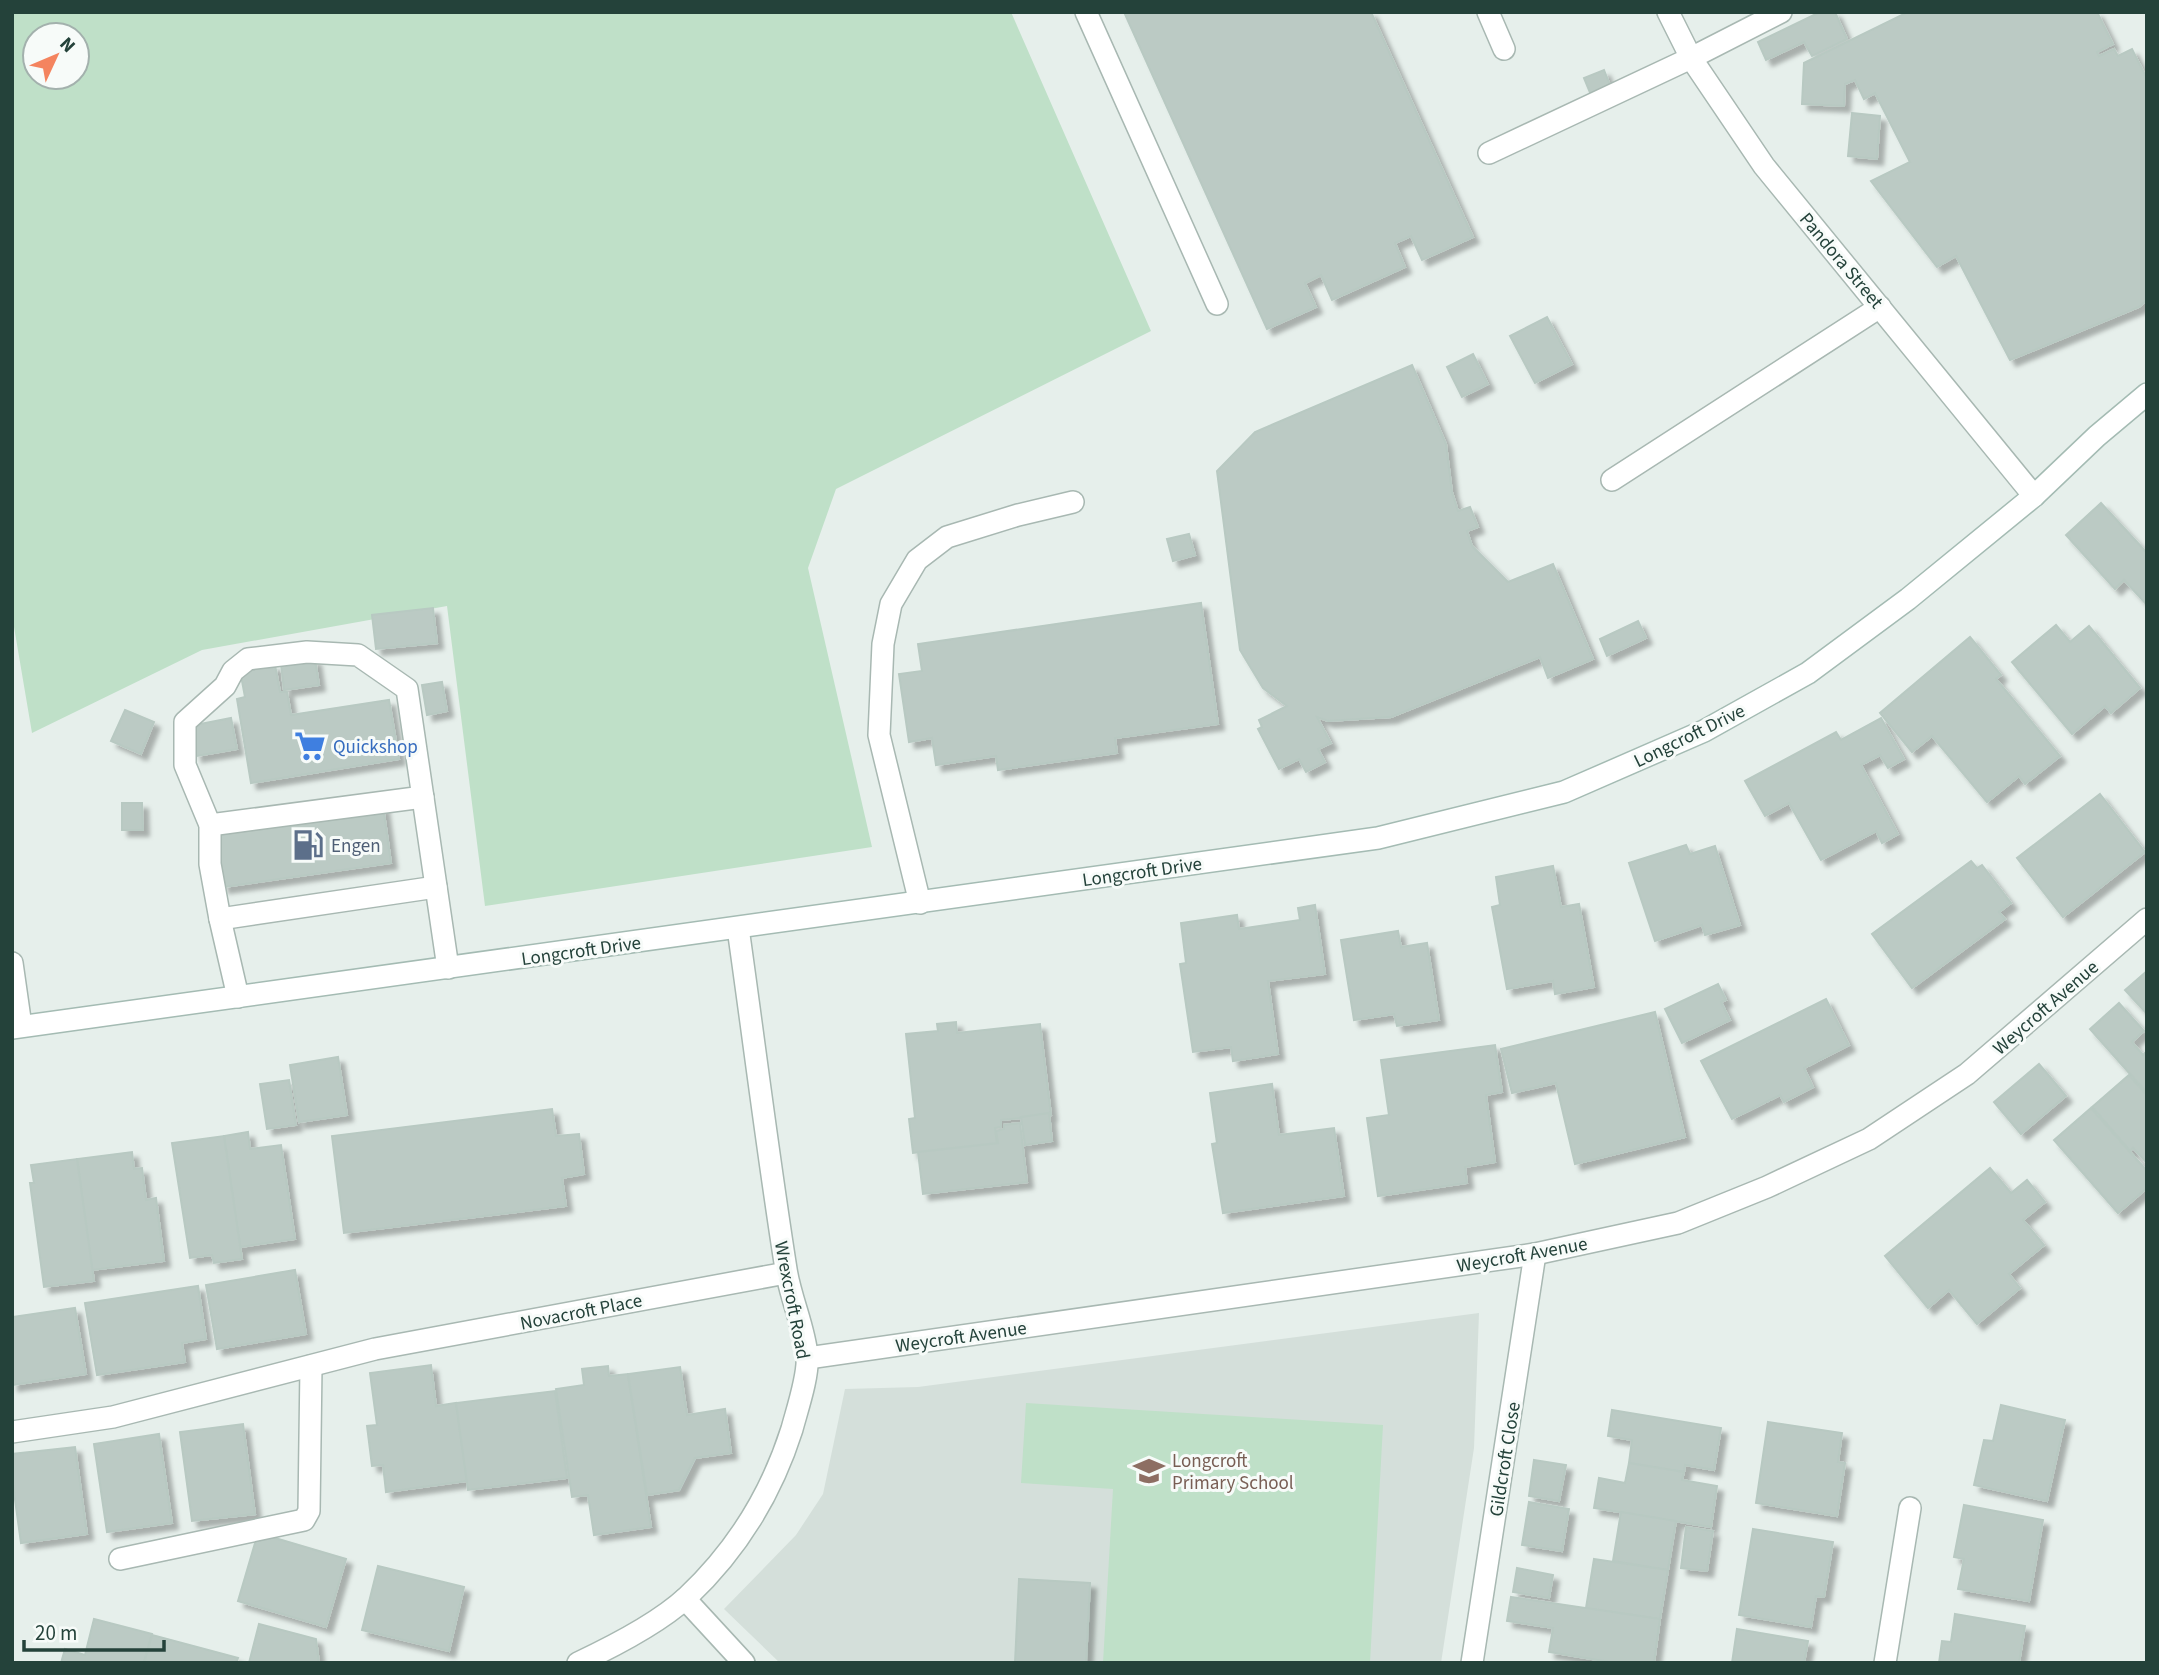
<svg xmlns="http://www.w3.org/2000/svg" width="2159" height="1675" font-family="'Source Sans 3',sans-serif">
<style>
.built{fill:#d4dfda}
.green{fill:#bfe0c8;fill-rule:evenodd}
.building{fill:#bbcac4;stroke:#b8c9c2;stroke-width:2;filter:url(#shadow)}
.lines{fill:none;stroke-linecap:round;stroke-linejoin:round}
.lane-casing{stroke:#a8b8b2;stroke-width:24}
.street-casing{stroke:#a8b8b2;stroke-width:24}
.secondary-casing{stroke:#a4bbb3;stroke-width:24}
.lane{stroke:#fff;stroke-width:21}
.street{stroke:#fff;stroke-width:21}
.secondary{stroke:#fff;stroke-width:21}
.labels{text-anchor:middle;stroke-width:6;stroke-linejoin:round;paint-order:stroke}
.street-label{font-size:19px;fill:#24423a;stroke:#f7fbf9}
.shop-label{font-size:19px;fill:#366cbe;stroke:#f7fbf9;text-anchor:start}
.service-label{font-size:19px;fill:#4e5e75;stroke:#f7fbf9;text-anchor:start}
.education-label{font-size:19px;fill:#785e54;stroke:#f7fbf9;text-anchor:start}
</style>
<defs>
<filter id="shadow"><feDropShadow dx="6" dy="6" stdDeviation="2" flood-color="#0004"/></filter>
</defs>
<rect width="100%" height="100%" fill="#e6efeb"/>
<!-- built -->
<polygon class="built" points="1479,1313 1474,1448 1441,1663 780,1663 724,1609 796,1535 823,1494 845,1389 918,1387"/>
<!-- green -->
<g class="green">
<path d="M12,12H1011L1151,331L836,489L808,568L872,847L485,906L447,606L202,650L32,733L12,615ZM35,35H77V77H35Z"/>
<polygon points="1026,1403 1383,1425 1370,1663 1103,1663 1113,1489 1021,1483"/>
</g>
<!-- building -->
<g class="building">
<polygon points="1124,12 1371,12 1473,237 1422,260 1411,236 1395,243 1405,267 1332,300 1321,275 1305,283 1316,307 1267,329"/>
<polygon points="1820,12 1835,12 1847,39 1812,56 1804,42 1766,60 1758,42"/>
<polygon points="1908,12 2097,12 2113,44 2097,52 2099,56 2114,49 2118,56 2132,49 2147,79 2147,300 2139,307 2010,360 1956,256 1937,267 1871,181 1910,162 1875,93 1864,99 1855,80 1845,84 1844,106 1802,104 1804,63"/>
<polygon points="1604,70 1611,88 1591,95 1584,78"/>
<polygon points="1852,113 1880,116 1877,159 1848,156"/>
<polygon points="1547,317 1572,364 1535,383 1510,336"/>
<polygon points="1473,354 1488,384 1462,397 1447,367"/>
<polygon points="1412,365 1446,444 1452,492 1458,511 1470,507 1478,527 1467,531 1472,546 1508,582 1553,564 1593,659 1548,678 1540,657 1391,717 1328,721 1317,717 1331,743 1318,749 1325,762 1306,772 1299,759 1279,769 1258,729 1262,727 1259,720 1287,706 1263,688 1240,650 1217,471 1255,432"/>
<polygon points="2101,503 2147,553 2147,605 2124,580 2115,589 2066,535"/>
<polygon points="1189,534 1195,555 1173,561 1167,539"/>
<polygon points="1201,603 1218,724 1115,738 1117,753 998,770 996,756 936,765 932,738 909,742 899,674 922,671 918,644"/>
<polygon points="433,608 437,643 376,649 372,615"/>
<polygon points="1638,621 1646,638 1607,656 1600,639"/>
<polygon points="2056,625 2070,642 2089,626 2140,688 2111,713 2105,706 2072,734 2012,662"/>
<polygon points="1970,637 2001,675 1996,679 2060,756 2025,784 2019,776 1987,802 1932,736 1912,752 1880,713"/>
<polygon points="315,659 319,685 284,690 281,664"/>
<polygon points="275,665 280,692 287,692 291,715 389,700 399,759 251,783 237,699 245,697 240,670"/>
<polygon points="442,682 447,711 427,715 422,685"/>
<polygon points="125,710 154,722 141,754 111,741"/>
<polygon points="231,718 237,749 196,756 190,726"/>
<polygon points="1881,718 1904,759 1888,768 1880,755 1861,765 1898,834 1882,843 1876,831 1821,860 1789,803 1765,816 1745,781 1836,732 1841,740"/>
<polygon points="2100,794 2145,852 2063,917 2017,858"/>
<polygon points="122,803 142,803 143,830 122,830"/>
<polygon points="383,806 391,863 223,887 215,831"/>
<polygon points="1686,845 1690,854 1715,846 1740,925 1705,935 1702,925 1655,941 1629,863"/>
<polygon points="1971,861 1977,868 1982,865 2011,903 1999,912 2005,919 1912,988 1872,934"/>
<polygon points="1553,866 1561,907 1579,904 1594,987 1555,994 1553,981 1507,989 1492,907 1500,905 1496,877"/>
<polygon points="1315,905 1325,974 1268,981 1278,1054 1233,1061 1231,1047 1193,1052 1180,964 1186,963 1181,923 1237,915 1239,929 1300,920 1298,908"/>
<polygon points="1398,931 1401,947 1427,943 1439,1020 1397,1026 1394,1014 1354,1020 1341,940"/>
<polygon points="2147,971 2147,1014 2125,990"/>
<polygon points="1718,984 1726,1000 1721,1002 1730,1020 1682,1043 1665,1009"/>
<polygon points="1826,999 1849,1045 1804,1068 1813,1087 1784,1102 1780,1095 1732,1119 1701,1061"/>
<polygon points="2119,1003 2144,1031 2132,1042 2143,1055 2147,1051 2147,1093 2090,1029"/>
<polygon points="1655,1012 1685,1137 1575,1164 1556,1083 1512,1093 1501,1049"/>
<polygon points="956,1022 957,1033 1040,1024 1051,1115 1001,1120 1001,1127 995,1128 997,1144 913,1153 909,1119 915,1118 906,1034 938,1031 937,1024"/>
<polygon points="1495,1045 1502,1092 1486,1095 1495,1162 1465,1167 1467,1183 1378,1196 1367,1118 1389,1115 1381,1060"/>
<polygon points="338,1057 347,1115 299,1122 290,1065"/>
<polygon points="2039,1064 2066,1096 2021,1134 1994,1102"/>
<polygon points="2129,1075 2147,1095 2147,1163 2133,1148 2130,1151 2092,1107"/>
<polygon points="289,1080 296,1125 267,1129 260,1084"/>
<polygon points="1272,1084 1279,1135 1334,1128 1344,1196 1223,1213 1212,1144 1217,1143 1210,1093"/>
<polygon points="2091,1108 2147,1171 2147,1188 2118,1213 2054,1140"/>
<polygon points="552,1109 556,1136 579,1134 584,1174 562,1178 566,1206 344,1233 332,1136"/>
<polygon points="1049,1113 1052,1141 1025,1145 1021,1117"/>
<polygon points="1020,1123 1027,1182 923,1194 918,1152 998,1143 996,1131 1004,1129 1004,1125"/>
<polygon points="248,1132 250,1149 281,1145 295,1239 240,1247 224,1136"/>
<polygon points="224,1136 242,1259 214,1263 212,1255 190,1258 172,1143"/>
<polygon points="132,1152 134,1169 142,1168 146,1200 156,1198 164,1261 92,1270 77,1159"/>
<polygon points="77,1159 94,1281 44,1287 30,1183 34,1183 31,1165"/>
<polygon points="1990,1168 2011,1193 2027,1180 2045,1202 2023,1220 2044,1245 2009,1274 2020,1288 1977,1324 1949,1290 1928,1308 1885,1256"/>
<polygon points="295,1270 306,1334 217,1349 206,1285"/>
<polygon points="198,1286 206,1339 182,1343 185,1362 97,1375 85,1303"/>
<polygon points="75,1308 86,1374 12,1385 12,1317"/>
<polygon points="431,1365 436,1406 456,1403 467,1481 386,1492 383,1465 372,1466 367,1426 377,1425 370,1373"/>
<polygon points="608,1366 609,1376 628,1374 651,1527 594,1535 588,1495 572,1497 556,1389 584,1385 582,1369"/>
<polygon points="680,1367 687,1415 725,1409 731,1453 695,1458 679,1490 647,1495 628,1374"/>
<polygon points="555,1391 567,1478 468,1490 456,1403"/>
<polygon points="2001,1405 2065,1420 2047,1501 1974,1485 1984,1440 1993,1441"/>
<polygon points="1612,1410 1721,1428 1714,1470 1685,1465 1684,1472 1629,1463 1632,1440 1608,1436"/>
<polygon points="1768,1422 1842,1433 1838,1462 1845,1463 1837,1516 1756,1503"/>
<polygon points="243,1424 255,1514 192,1521 180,1432"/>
<polygon points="159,1434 172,1523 107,1532 94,1444"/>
<polygon points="75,1447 87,1534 21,1543 12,1478 12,1454"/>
<polygon points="1534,1460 1566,1465 1559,1501 1529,1496"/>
<polygon points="1629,1463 1684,1472 1682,1480 1717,1486 1711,1527 1594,1508 1599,1478 1625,1483"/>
<polygon points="1529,1502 1569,1509 1562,1551 1522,1545"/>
<polygon points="1964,1505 2043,1520 2029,1601 1958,1589 1964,1559 1954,1557"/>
<polygon points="1621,1512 1676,1521 1668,1570 1613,1561"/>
<polygon points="1686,1527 1713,1531 1707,1571 1681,1568"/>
<polygon points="1753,1529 1833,1542 1824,1597 1816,1596 1811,1627 1739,1615"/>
<polygon points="258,1533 346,1559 326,1627 238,1601"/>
<polygon points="1594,1559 1668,1570 1660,1619 1586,1608"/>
<polygon points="378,1566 464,1587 449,1651 362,1630"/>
<polygon points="1517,1568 1553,1575 1549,1598 1513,1592"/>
<polygon points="1019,1579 1090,1583 1086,1663 1015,1663"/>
<polygon points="1511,1597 1660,1619 1654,1663 1616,1663 1549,1652 1553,1628 1507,1621"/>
<polygon points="1955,1614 2025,1626 2019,1663 1939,1663 1942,1641 1951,1642"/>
<polygon points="94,1619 152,1634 144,1663 61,1663 65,1649 85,1655"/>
<polygon points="259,1624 316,1639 319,1663 249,1663"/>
<polygon points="1737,1629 1808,1641 1804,1663 1732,1663"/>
<polygon points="152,1635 238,1658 236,1663 144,1663"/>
</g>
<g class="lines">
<defs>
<g id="lane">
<polyline points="1086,12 1217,304"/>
<polyline points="1488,12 1504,49"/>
<polyline points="1489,153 1691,58 1781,12"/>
<polyline points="1612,480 1880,307"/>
<polyline points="210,825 423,797"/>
<polyline points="920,903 879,735 883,644 891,604 917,560 947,537 1018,515 1073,502"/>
<polyline points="220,919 436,887"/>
<polyline points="238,997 220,919 210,864 210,825 185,765 185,722 225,686 233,671 248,659 307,652 358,655 407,689 448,968"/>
<polyline points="685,1599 744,1663"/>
</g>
<g id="street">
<polyline points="1668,12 1691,58 1764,166 2034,496"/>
<polyline points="12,963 21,1026"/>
<polyline points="808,1358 1535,1254 1678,1223 1767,1187 1869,1139 1967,1074 2147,919"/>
<polyline points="12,1432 113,1417 375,1349 786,1273"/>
<polyline points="120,1559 304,1520 309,1511 311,1366"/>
<path d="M578,1663C612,1647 659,1623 687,1597C737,1550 771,1495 792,1429C797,1410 809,1375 807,1356C805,1329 790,1297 786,1269C768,1155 754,1041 738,928"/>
<polyline points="1472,1663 1535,1254"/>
<polyline points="1885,1663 1910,1508"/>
</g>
<polyline id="secondary" points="12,1028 1378,838 1564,792 1704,731 1808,673 1908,599 2034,496 2097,436 2147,394"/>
</defs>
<!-- lane casing -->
<use href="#lane" class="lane-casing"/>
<!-- street casing -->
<use href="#street" class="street-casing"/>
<!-- secondary casing -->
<use href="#secondary" class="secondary-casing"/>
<!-- lane -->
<use href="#lane" class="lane"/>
<!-- street -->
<use href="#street" class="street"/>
<!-- secondary -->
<use href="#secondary" class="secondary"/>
</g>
<!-- icons -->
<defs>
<symbol id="supermarket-bare" viewBox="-9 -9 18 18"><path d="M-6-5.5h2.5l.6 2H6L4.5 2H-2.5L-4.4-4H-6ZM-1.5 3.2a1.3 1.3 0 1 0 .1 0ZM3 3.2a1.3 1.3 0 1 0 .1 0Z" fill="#3f7fe0" stroke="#f7fbf9" stroke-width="2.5" paint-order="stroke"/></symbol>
<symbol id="fuel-bare" viewBox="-9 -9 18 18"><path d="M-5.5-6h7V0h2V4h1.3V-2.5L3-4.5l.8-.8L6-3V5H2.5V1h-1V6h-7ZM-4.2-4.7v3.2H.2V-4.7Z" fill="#5c6f8a" stroke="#f7fbf9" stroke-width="2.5" paint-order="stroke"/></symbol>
<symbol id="school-bare" viewBox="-9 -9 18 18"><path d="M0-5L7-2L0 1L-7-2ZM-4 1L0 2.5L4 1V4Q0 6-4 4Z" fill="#8d6e63" stroke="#f7fbf9" stroke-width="2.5" paint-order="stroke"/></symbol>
</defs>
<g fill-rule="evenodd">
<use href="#supermarket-bare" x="288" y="724" width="44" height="44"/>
<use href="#fuel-bare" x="286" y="823" width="44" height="44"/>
<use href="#school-bare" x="1127" y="1449" width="44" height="44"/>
</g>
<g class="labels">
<!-- street labels -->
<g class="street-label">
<text transform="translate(1842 260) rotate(50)" y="7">Pandora Street</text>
<text transform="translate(1689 735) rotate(-26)" y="7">Longcroft Drive</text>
<text transform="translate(1142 871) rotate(-8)" y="7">Longcroft Drive</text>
<text transform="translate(581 950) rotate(-8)" y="7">Longcroft Drive</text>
<text transform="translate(2045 1007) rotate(-41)" y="7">Weycroft Avenue</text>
<text transform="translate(1522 1254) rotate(-10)" y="7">Weycroft Avenue</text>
<text transform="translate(793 1300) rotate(79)" y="7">Wrexcroft Road</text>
<text transform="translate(581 1311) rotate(-11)" y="7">Novacroft Place</text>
<text transform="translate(961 1336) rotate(-8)" y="7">Weycroft Avenue</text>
<text transform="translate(1504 1459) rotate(-81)" y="7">Gildcroft Close</text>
</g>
<!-- shop labels -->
<g class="shop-label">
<text x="333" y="753">Quickshop</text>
</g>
<!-- service labels -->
<g class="service-label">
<text x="331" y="852">Engen</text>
</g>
<!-- education labels -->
<g class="education-label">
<text x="1172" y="1467">Longcroft<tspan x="1172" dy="22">Primary School</tspan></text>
</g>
</g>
<!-- border -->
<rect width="2159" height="1675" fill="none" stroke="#24423a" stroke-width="28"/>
<!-- north arrow -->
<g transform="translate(56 56) rotate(46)"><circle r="33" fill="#f7fbf9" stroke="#a3b1ad" stroke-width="2"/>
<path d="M0-5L12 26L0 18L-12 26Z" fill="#f4845f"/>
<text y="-10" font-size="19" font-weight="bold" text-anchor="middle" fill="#24423a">N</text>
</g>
<!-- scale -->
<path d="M24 1640v10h140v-10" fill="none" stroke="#24423a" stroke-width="3.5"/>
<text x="35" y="1640" font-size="21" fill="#24423a" stroke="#f7fbf9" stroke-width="5" paint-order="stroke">20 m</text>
</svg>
